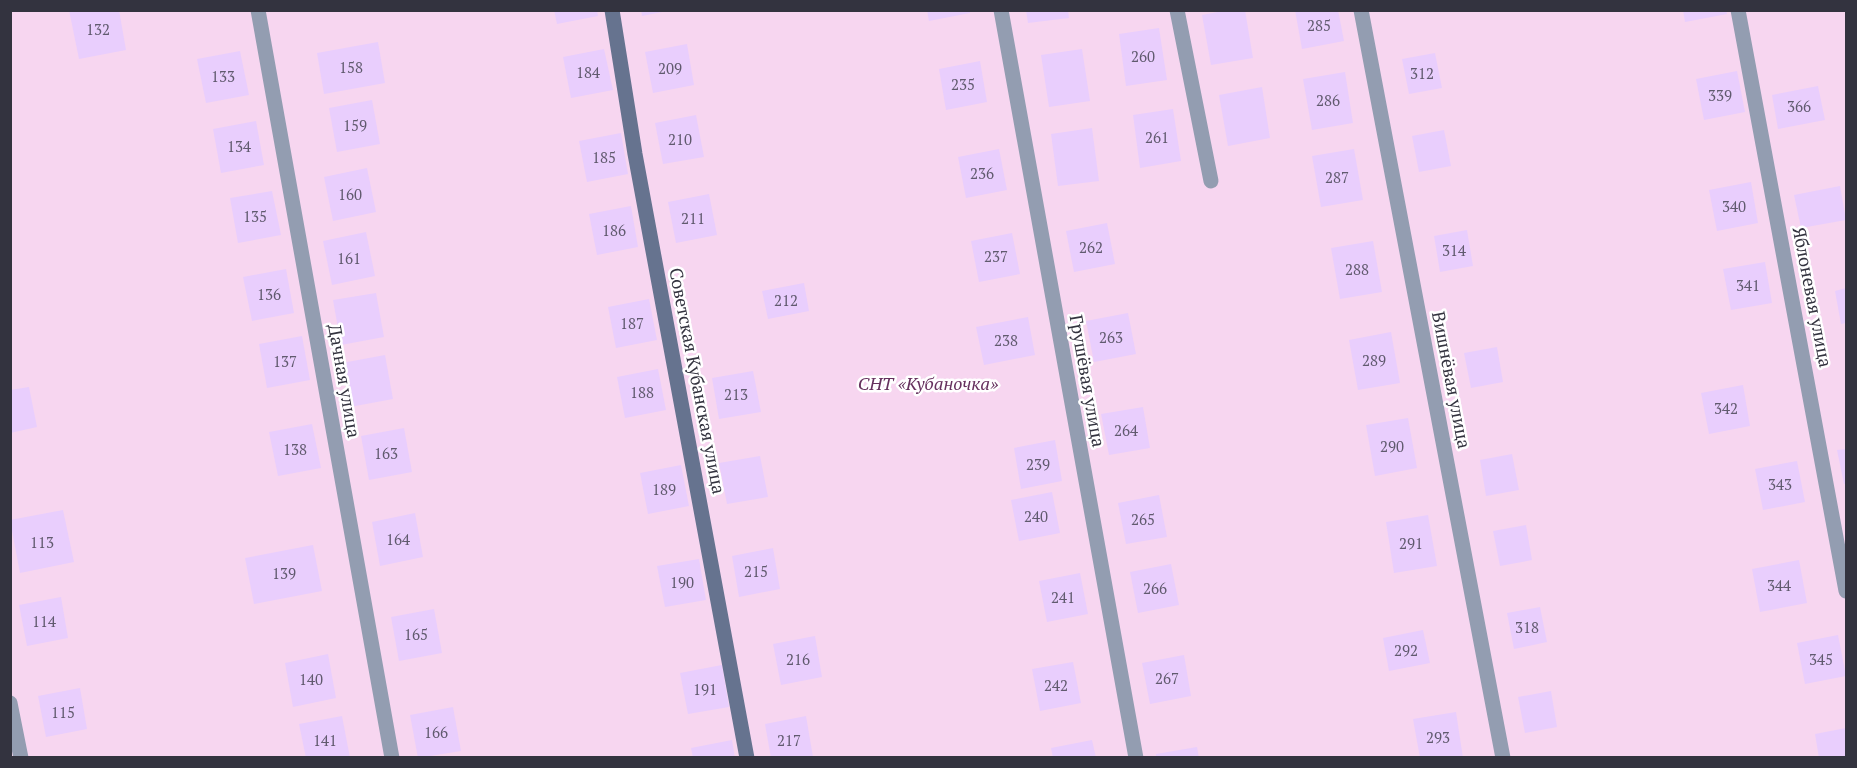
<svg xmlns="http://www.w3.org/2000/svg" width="1857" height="768" font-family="'PT Serif',serif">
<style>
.green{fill:#f7d6f0}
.building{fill:#e9cefd}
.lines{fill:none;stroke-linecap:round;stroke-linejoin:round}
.street{stroke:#939db1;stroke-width:15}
.secondary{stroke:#66738f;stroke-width:15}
.labels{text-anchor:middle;stroke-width:5;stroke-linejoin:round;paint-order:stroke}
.number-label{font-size:15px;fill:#605a6e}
.street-label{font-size:18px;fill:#33333f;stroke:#fff}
.park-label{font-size:18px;font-style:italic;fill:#66315e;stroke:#fff}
</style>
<rect width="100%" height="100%" fill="#f4f3fa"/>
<!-- green -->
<rect class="green" x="11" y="11" width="1835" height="746"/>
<!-- building -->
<g class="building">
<polygon points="69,10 119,10 126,50 79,59"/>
<polygon points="554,10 597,10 598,16 557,24"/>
<polygon points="641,10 662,10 662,12 642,16"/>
<polygon points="927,10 970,10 970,13 929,21"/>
<polygon points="1026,10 1068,10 1069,18 1028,23"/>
<polygon points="1228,10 1245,10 1253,58 1211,65 1202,15"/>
<polygon points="1295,10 1338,10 1344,41 1302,49"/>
<polygon points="1683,10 1726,10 1727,14 1685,22"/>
<polygon points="1159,28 1167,80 1126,86 1119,34"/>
<polygon points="378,42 385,83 324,94 317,53"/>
<polygon points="687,44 694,85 653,93 645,52"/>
<polygon points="604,49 613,90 571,98 563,57"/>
<polygon points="1082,49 1090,101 1049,107 1041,55"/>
<polygon points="240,51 249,95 206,103 197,59"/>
<polygon points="1435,53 1442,88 1409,94 1402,59"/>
<polygon points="980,61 987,102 946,110 939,69"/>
<polygon points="1737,71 1745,112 1704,120 1696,79"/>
<polygon points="1345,72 1353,123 1312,130 1303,79"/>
<polygon points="1818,86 1825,120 1778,129 1772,95"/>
<polygon points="1262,87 1270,138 1228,146 1219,95"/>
<polygon points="372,100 380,144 337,152 329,108"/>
<polygon points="1173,109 1181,161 1140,168 1133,115"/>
<polygon points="696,115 704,157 663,164 655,123"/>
<polygon points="256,121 264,165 221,173 213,129"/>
<polygon points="1092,128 1099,181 1058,186 1051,134"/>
<polygon points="1444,130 1451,166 1419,172 1412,136"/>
<polygon points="621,133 628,174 587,182 579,141"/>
<polygon points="999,149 1007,190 966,198 958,157"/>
<polygon points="1354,149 1363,200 1321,207 1312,156"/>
<polygon points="367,168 376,212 333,221 324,177"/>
<polygon points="1751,182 1758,223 1717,231 1709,190"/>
<polygon points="1840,186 1846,220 1801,228 1794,195"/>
<polygon points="272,191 281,235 238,243 230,198"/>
<polygon points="709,194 717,235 676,243 668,202"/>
<polygon points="631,206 638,247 597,255 589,214"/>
<polygon points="1107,223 1115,264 1074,272 1066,231"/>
<polygon points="1467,230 1473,266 1440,272 1434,236"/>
<polygon points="366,232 375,276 332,285 323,241"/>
<polygon points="1012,233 1020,274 979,282 971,241"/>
<polygon points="1373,241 1382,292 1340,299 1331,248"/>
<polygon points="1765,262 1772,303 1731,310 1723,269"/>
<polygon points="286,269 294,313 252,321 243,277"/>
<polygon points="804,283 809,311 768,319 762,291"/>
<polygon points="1846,288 1846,323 1841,324 1835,291"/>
<polygon points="376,293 384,337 341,345 333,300"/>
<polygon points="649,299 657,340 616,348 608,307"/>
<polygon points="1128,313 1136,354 1094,362 1086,321"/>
<polygon points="1028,317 1035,355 984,365 976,327"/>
<polygon points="1391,332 1400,383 1358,390 1349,340"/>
<polygon points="302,336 310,380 267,388 259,344"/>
<polygon points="1497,347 1503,382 1471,388 1464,353"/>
<polygon points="385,355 393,399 350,407 342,363"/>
<polygon points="658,369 666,410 625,418 617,377"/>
<polygon points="753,371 761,412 719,419 712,378"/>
<polygon points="1743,385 1750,426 1709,434 1701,393"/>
<polygon points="29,387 37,427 10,433 10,390"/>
<polygon points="1143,407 1150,448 1109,455 1101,414"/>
<polygon points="1408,418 1417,468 1375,476 1366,425"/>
<polygon points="312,424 321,468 278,476 269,432"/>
<polygon points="404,428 412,472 369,480 361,436"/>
<polygon points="1055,440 1062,481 1021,489 1014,448"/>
<polygon points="1846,449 1846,484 1844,484 1837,450"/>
<polygon points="1512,454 1519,490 1486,496 1480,460"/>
<polygon points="760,456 768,497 727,504 719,463"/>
<polygon points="1797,461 1805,502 1763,510 1755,469"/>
<polygon points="681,465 689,506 648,514 640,473"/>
<polygon points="1052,492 1060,533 1019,541 1011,500"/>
<polygon points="1159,495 1167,537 1126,544 1118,503"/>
<polygon points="63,510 74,562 20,573 10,520"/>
<polygon points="415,513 423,557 380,566 372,522"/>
<polygon points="1428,515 1437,566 1394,573 1386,522"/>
<polygon points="1526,525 1532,560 1500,566 1493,531"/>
<polygon points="313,545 322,591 254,604 245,558"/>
<polygon points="773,548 780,589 739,597 732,556"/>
<polygon points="699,559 706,600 665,607 657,566"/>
<polygon points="1799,560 1807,603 1760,612 1752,569"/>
<polygon points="1171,564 1179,605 1138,613 1130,572"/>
<polygon points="1080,573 1088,614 1047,622 1039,581"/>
<polygon points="61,597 68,638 27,646 19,605"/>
<polygon points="1540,607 1547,642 1514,649 1507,613"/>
<polygon points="434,609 442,653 399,661 391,617"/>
<polygon points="1423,630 1430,663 1389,671 1383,638"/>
<polygon points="1838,635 1846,676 1805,684 1797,643"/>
<polygon points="815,636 822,677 781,685 773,644"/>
<polygon points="328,654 336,698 293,707 285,663"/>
<polygon points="1184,655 1191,696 1150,704 1142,663"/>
<polygon points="1073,662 1081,703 1040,711 1032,669"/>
<polygon points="722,665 729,707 688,714 680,673"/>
<polygon points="80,688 87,729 46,737 38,696"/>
<polygon points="1551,691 1557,727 1525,733 1518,697"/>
<polygon points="453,707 461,751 418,758 410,715"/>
<polygon points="1456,712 1463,758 1420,758 1413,719"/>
<polygon points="342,716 350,758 306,758 299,724"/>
<polygon points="806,716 813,757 771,758 765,724"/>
<polygon points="1846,728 1846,758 1819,758 1815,734"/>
<polygon points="732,740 735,758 693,758 691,748"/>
<polygon points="1092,740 1096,758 1053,758 1051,748"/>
<polygon points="1197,747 1199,758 1156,758 1156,754"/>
</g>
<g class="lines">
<!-- street -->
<g class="street">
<polyline points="258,10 392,758"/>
<polyline points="1001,10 1136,758"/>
<polyline points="1177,10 1211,181"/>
<polyline points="1361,10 1503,758"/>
<polyline points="1738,10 1846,591"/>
<polyline points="10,703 21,758"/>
</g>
<!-- secondary -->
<polyline class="secondary" points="612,10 635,154 747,758"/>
</g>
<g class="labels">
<!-- number labels -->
<g class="number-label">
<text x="1319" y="31">285</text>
<text x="98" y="35">132</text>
<text x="1143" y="62">260</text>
<text x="351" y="73">158</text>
<text x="670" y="74">209</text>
<text x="588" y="78">184</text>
<text x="1422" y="79">312</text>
<text x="223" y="82">133</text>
<text x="963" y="90">235</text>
<text x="1720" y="101">339</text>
<text x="1328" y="106">286</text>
<text x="1799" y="112">366</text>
<text x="355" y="131">159</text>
<text x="1157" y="143">261</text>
<text x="680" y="145">210</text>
<text x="239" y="152">134</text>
<text x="604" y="163">185</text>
<text x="982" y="179">236</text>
<text x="1337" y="183">287</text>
<text x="350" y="200">160</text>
<text x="1734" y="212">340</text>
<text x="255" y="222">135</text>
<text x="693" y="224">211</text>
<text x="614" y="236">186</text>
<text x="1091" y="253">262</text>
<text x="1454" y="256">314</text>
<text x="996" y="262">237</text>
<text x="349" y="264">161</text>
<text x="1357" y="275">288</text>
<text x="1748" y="291">341</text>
<text x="269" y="300">136</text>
<text x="786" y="306">212</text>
<text x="632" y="329">187</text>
<text x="1111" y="343">263</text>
<text x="1006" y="346">238</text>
<text x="1374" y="366">289</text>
<text x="285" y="367">137</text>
<text x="642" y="398">188</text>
<text x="736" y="400">213</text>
<text x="1726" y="414">342</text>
<text x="1126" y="436">264</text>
<text x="1392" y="452">290</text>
<text x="295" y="455">138</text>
<text x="386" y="459">163</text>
<text x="1038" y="470">239</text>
<text x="1780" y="490">343</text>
<text x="664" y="495">189</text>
<text x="1036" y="522">240</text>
<text x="1143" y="525">265</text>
<text x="398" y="545">164</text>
<text x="42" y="548">113</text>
<text x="1411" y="549">291</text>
<text x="756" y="577">215</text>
<text x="284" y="579">139</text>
<text x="682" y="588">190</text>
<text x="1779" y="591">344</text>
<text x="1155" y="594">266</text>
<text x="1063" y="603">241</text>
<text x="44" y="627">114</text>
<text x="1527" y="633">318</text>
<text x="416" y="640">165</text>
<text x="1406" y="656">292</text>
<text x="798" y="665">216</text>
<text x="1821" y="665">345</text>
<text x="1167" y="684">267</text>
<text x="311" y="685">140</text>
<text x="1056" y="691">242</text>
<text x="705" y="695">191</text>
<text x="63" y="718">115</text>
<text x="436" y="738">166</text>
<text x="1438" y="743">293</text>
<text x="325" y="746">141</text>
<text x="789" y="746">217</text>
</g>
<!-- street labels -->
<g class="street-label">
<text transform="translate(1812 297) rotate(79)" y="6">Яблоневая улица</text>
<text transform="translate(1451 380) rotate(79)" y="6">Вишнёвая улица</text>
<text transform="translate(344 381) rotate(80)" y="6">Дачная улица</text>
<text transform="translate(697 381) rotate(79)" y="6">Советская Кубанская улица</text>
<text transform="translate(1087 381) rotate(80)" y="6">Грушёвая улица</text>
</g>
<!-- park labels -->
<g class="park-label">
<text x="928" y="390">СНТ «Кубаночка»</text>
</g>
</g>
<!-- border -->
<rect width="1857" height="768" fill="none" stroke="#33333f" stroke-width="24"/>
</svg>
